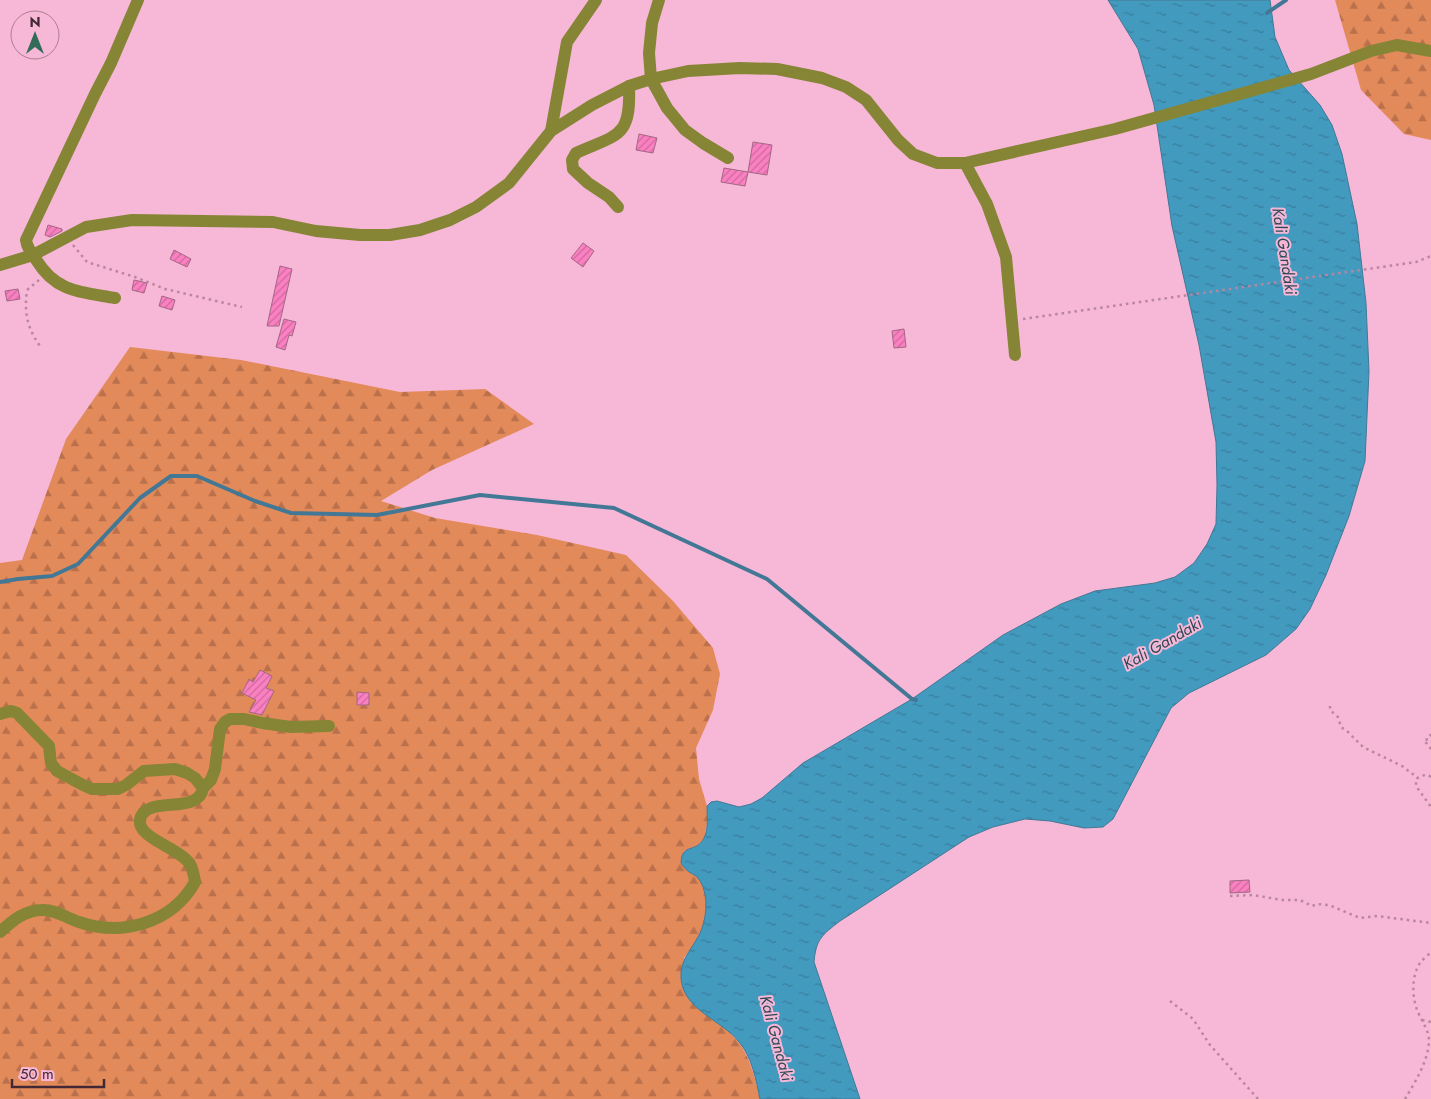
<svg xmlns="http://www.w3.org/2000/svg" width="1431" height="1099" font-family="Jost,sans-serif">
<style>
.forest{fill:url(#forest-firs)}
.water{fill:url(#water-ripples);stroke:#427895}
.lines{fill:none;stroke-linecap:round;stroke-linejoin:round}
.stream{stroke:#427895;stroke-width:4}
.building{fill:url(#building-hatch);stroke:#a16784}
.path{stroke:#b9869f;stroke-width:2.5;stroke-dasharray:2.5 4;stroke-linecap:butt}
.minor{stroke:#868536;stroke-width:12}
.labels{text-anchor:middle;stroke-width:4;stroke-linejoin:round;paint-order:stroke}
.water-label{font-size:16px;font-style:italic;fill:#2d4955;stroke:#f7b7d6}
</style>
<defs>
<pattern id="forest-firs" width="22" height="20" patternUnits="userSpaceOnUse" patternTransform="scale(1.25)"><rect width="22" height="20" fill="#e38a5a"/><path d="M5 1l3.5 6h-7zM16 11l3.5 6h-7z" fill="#ba714b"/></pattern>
<pattern id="water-ripples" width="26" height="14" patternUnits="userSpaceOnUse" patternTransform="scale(1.25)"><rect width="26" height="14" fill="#429abf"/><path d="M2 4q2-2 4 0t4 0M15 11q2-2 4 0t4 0" fill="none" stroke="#397e9c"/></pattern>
<pattern id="building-hatch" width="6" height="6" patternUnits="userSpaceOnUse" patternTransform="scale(1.25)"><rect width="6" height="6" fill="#fb80c2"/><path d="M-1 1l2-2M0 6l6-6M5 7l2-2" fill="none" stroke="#cd699e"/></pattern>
</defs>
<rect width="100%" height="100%" fill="#f7b7d6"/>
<!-- forest -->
<g class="forest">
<polygon points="1335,0 1431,0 1431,140 1404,134 1361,90"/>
<path d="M130,347L241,360L400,392L485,389L534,424L432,470L381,501L435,518L537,535L626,555L673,601L713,648L720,674L713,710L696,748L699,779L707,806V824L704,839L697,846L684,851L689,872C692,873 696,875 698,878C710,892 707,919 699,935C696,943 689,951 684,958L696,1007C740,1038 748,1045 760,1099H0V563L22,560L66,439Z"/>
</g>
<!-- water -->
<path class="water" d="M1108,0H1270L1275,37L1289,70L1320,105L1332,125L1342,154L1357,224L1366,303L1369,371L1365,461L1349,516L1326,575L1310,609L1296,629L1266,655L1189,693L1171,708L1113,819L1103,827L1084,828L1050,821L1025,819L993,827L969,837L840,921C822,935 816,939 814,962L860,1099H760C756,1080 752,1057 739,1042C722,1020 683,1010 681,978C680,961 690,951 698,937C707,921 710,893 698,878C696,875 692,874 689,872C686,870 683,866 681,863C682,842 696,854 704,838C709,828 707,816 707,806L711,802L717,801L739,807L751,804L762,798L803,763L912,699L1003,635L1061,604L1095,591L1155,583L1175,577L1194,563L1207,544L1216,524L1217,485L1216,442L1199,345L1172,226L1154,105L1138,49Z"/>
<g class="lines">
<!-- stream -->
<g class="stream">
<polyline points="1267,13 1286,0"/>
<polyline points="0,582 18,579 52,576 78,564 140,498 171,476 197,476 255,501 291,513 377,515 480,495 614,508 767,579 912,699 916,700"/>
</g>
</g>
<!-- building -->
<g class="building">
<polygon points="639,134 657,138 653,153 636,150"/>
<polygon points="753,142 772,145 767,175 748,172"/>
<polygon points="724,168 748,172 745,186 721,182"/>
<polygon points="48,225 62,229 62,231 50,237 45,235"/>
<polygon points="583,243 594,251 583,267 571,258"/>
<polygon points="174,250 191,259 187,267 170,259"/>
<polygon points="280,266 292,269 279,326 267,326"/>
<polygon points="134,280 147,283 144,293 132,290"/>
<polygon points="18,289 20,299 7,301 5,291"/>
<polygon points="162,296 175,300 172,310 159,306"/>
<polygon points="284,319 296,322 292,336 289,335 285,350 276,347"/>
<polygon points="904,329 906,347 894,348 892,331"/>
<polygon points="260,670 272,676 266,688 274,691 262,715 249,712 256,700 242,693 249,679 253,682"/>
<polygon points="357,692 369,693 369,705 357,705"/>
<polygon points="1249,880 1250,892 1230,893 1230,881"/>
</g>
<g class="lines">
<!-- path -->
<g class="path">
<polyline points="73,245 87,262 135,277 165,289 242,307"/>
<path d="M39,280L27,290C24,312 27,328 40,346"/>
<polyline points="1023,319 1416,262 1431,256"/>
<polyline points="1330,706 1330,710 1338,717 1341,727 1348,732 1363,747 1402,766 1418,778"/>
<polyline points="1431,734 1429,739 1424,740 1431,749"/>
<path d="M1431,777C1426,773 1421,776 1416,779V786L1431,807"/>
<polyline points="1230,896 1253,895 1282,900 1300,900 1312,906 1317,904 1329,905 1360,918 1377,916 1431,923"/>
<polyline points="1170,1001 1193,1019 1210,1045 1258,1099"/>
<polyline points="1422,1020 1431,1022"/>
<path d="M1405,1099C1415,1082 1428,1062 1429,1041C1429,1030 1422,1022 1418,1012C1412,999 1411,976 1420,963C1423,959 1428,955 1431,952"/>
</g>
<!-- minor -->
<g class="minor">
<polyline points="659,0 652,23 649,53 651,79 667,108 685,130 703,143 728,158"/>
<polyline points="551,131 567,42 596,0"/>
<polyline points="965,163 987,204 1006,257 1015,355"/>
<path d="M618,207L609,197L588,183L573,169L572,160L576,153C618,134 631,138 629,86"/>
<polyline points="0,265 33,255 86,227 132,220 273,222 316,231 360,235 390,235 420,230 450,220 476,207 509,183 551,131 592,105 629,86 651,79 688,71 740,68 777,69 822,78 846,87 866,100 898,140 913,154 937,163 965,163 1115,129 1311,74 1371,51 1397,45 1431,51"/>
<path d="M115,298C81,292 56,292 37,261C32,254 27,248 26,240L95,94L111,63L138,0"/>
<path d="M0,714L11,711L17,713L49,746L51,763L57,771L83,785L92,789H118L126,785L144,771L175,769L187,773L195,778L203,788C199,816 144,794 140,820C137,838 180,848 190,864C193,869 194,876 195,882C172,923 122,937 79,922C66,918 57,910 43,910C25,910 13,920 0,932"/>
<polyline points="203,788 211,780 215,769 220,729 225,722 230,719 244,719 262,723 291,727 329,726"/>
</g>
</g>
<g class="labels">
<!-- water labels -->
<g class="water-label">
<text transform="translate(1285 251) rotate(81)" y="6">Kali Gandaki</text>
<text transform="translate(1162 643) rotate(-30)" y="6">Kali Gandaki</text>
<text transform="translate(777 1038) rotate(75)" y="6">Kali Gandaki</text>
</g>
</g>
<!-- north arrow -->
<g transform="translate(35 35)"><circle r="24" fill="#f7b7d6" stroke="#ae7e95"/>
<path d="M0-4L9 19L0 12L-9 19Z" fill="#306c58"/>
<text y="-8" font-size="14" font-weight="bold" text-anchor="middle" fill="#412834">N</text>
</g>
<!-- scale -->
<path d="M12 1079v8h92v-8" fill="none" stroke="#412834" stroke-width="2.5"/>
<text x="20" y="1079" font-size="15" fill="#412834" stroke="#f7b7d6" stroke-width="4" paint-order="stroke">50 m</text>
</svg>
